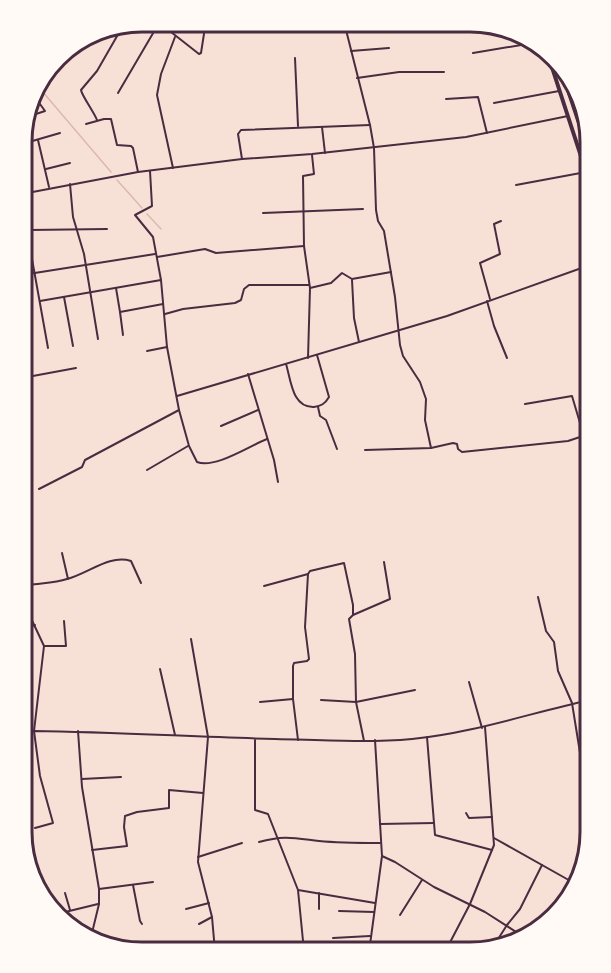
<svg xmlns="http://www.w3.org/2000/svg" width="611" height="973" font-family="'Space Grotesk',sans-serif">
<style>
.lines{fill:none;stroke-linecap:round;stroke-linejoin:round}
.stream{stroke:#dcb8b0;stroke-width:1.5}
.minor{stroke:#4a2c40;stroke-width:2}
.primary{stroke:#4a2c40;stroke-width:4}
.rim{fill:none;stroke:#4a2c40;stroke-width:3}
</style>
<rect width="100%" height="100%" fill="#f7e1d7"/>
<g class="lines">
<!-- stream -->
<g class="stream">
<polyline points="36,84 111,172"/>
<polyline points="117,180 142,208"/>
<polyline points="147,214 161,229"/>
</g>
<!-- minor -->
<g class="minor">
<polyline points="157,21 199,54 201,53 206,21"/>
<polyline points="344,22 370,125 374,148 376,210 378,221 384,231 395,297 400,345 403,356 420,382 426,399 425,420 431,448"/>
<polyline points="351,51 389,48"/>
<polyline points="473,53 533,43"/>
<polyline points="295,58 298,126"/>
<polyline points="357,78 399,72 444,72"/>
<polyline points="118,93 159,23"/>
<polyline points="446,99 478,97 487,133"/>
<polyline points="494,103 559,91"/>
<polyline points="24,118 45,111 32,93"/>
<path d="M97,120C94,112 82,96 81,90L97,71L124,24"/>
<polyline points="86,124 104,119 111,119 117,145 131,146 133,148 138,172"/>
<polyline points="322,127 325,153"/>
<polyline points="38,140 49,187"/>
<polyline points="22,144 60,133"/>
<polyline points="242,159 238,134 241,130 370,125"/>
<polyline points="173,168 157,95 161,74 175,37"/>
<polyline points="46,169 70,163"/>
<polyline points="70,184 73,217 84,254 98,339"/>
<polyline points="516,185 586,172"/>
<polyline points="22,194 138,172 242,159 312,154 466,137 568,116"/>
<polyline points="26,194 32,259 48,348"/>
<polyline points="263,213 363,209"/>
<polyline points="30,230 107,229"/>
<polyline points="157,257 205,249 216,253 304,246"/>
<polyline points="22,275 155,254"/>
<polyline points="352,280 354,318 359,342"/>
<polyline points="116,288 120,312"/>
<polyline points="310,288 331,283 342,273 352,279 391,272"/>
<polyline points="64,297 73,346"/>
<polyline points="490,299 480,263 500,254 494,224 501,221"/>
<polyline points="40,301 161,280"/>
<polyline points="487,301 494,326 507,358"/>
<polyline points="165,314 183,309 235,303 241,300 244,289 249,285 309,285"/>
<polyline points="123,335 120,312 163,304"/>
<polyline points="147,351 167,347"/>
<polyline points="308,358 310,288 304,246 303,176 314,174 312,155"/>
<path d="M286,364C291,380 292,408 314,407C321,406 325,404 329,397L317,355"/>
<polyline points="248,374 274,460 278,482"/>
<polyline points="22,378 76,368"/>
<polyline points="177,396 447,316 590,265"/>
<polyline points="525,404 572,396 580,423"/>
<polyline points="318,407 320,416 326,420 337,449"/>
<path d="M179,410L189,446L197,462C215,469 249,446 267,439"/>
<polyline points="221,426 258,410"/>
<polyline points="365,450 431,448 453,443 457,444 458,449 462,452 568,441 580,437 580,423 590,422"/>
<polyline points="147,470 188,446"/>
<polyline points="39,489 82,467 85,460 179,410 167,347 161,280 153,237 135,215 152,206 150,171"/>
<polyline points="21,493 21,485"/>
<polyline points="62,553 68,579"/>
<polyline points="21,575 29,614 44,646 34,731 40,776 53,823 35,828"/>
<polyline points="264,586 308,574"/>
<path d="M23,587L29,585C42,583 55,583 67,579C88,574 109,554 131,561L141,583"/>
<polyline points="538,597 546,631 554,642 558,671 572,703 581,759 590,778"/>
<polyline points="21,630 35,625"/>
<polyline points="191,639 208,737 198,862 212,917 215,951"/>
<polyline points="44,646 66,646 64,621"/>
<polyline points="160,669 175,735"/>
<polyline points="469,682 482,728"/>
<polyline points="321,700 356,702 415,690"/>
<polyline points="260,702 293,699"/>
<polyline points="78,731 82,787 99,889 99,904 91,937"/>
<path d="M21,734L34,731C115,732 195,737 275,739C321,740 367,743 412,739C473,733 530,713 590,700"/>
<polyline points="427,737 435,835 492,850"/>
<polyline points="255,740 255,810 268,814 298,890 304,951"/>
<polyline points="298,740 293,699 293,666 294,663 307,661 309,659 305,627 308,574 310,571 344,563 353,605 353,615"/>
<polyline points="364,741 356,702 355,654 349,619 353,615 390,599 384,562"/>
<polyline points="82,779 121,777"/>
<polyline points="466,813 469,818 492,817"/>
<polyline points="380,824 434,823"/>
<polyline points="494,838 574,883"/>
<path d="M259,842C284,835 294,838 319,841C339,843 360,843 380,843"/>
<polyline points="92,850 127,846 124,827 125,816 137,812 169,808 169,790 203,793"/>
<polyline points="382,856 395,862 434,887 485,912 524,937"/>
<polyline points="198,857 242,843"/>
<polyline points="133,885 140,921 142,924"/>
<polyline points="99,889 153,882"/>
<polyline points="298,890 375,903"/>
<polyline points="65,893 70,910"/>
<polyline points="319,893 319,909"/>
<polyline points="186,909 209,903"/>
<polyline points="339,911 374,912"/>
<polyline points="57,914 98,904"/>
<polyline points="400,915 422,880"/>
<polyline points="199,924 212,917"/>
<polyline points="333,938 370,936"/>
<polyline points="369,945 382,952"/>
<polyline points="493,947 507,925 520,909 542,865"/>
<polyline points="369,952 382,856 375,740"/>
<polyline points="445,952 470,904 494,845 485,727"/>
</g>
<!-- primary -->
<g class="primary">
<polyline points="546,49 590,184"/>
<polyline points="560,66 590,156"/>
</g>
</g>
<!-- crop -->
<path d="M0 0H611V973H0ZM142 32H470A110 110 0 0 1 580 142V832A110 110 0 0 1 470 942H142A110 110 0 0 1 32 832V142A110 110 0 0 1 142 32Z" fill="#fffaf5" fill-rule="evenodd"/>
<path class="rim" d="M142 32H470A110 110 0 0 1 580 142V832A110 110 0 0 1 470 942H142A110 110 0 0 1 32 832V142A110 110 0 0 1 142 32Z"/>
</svg>
